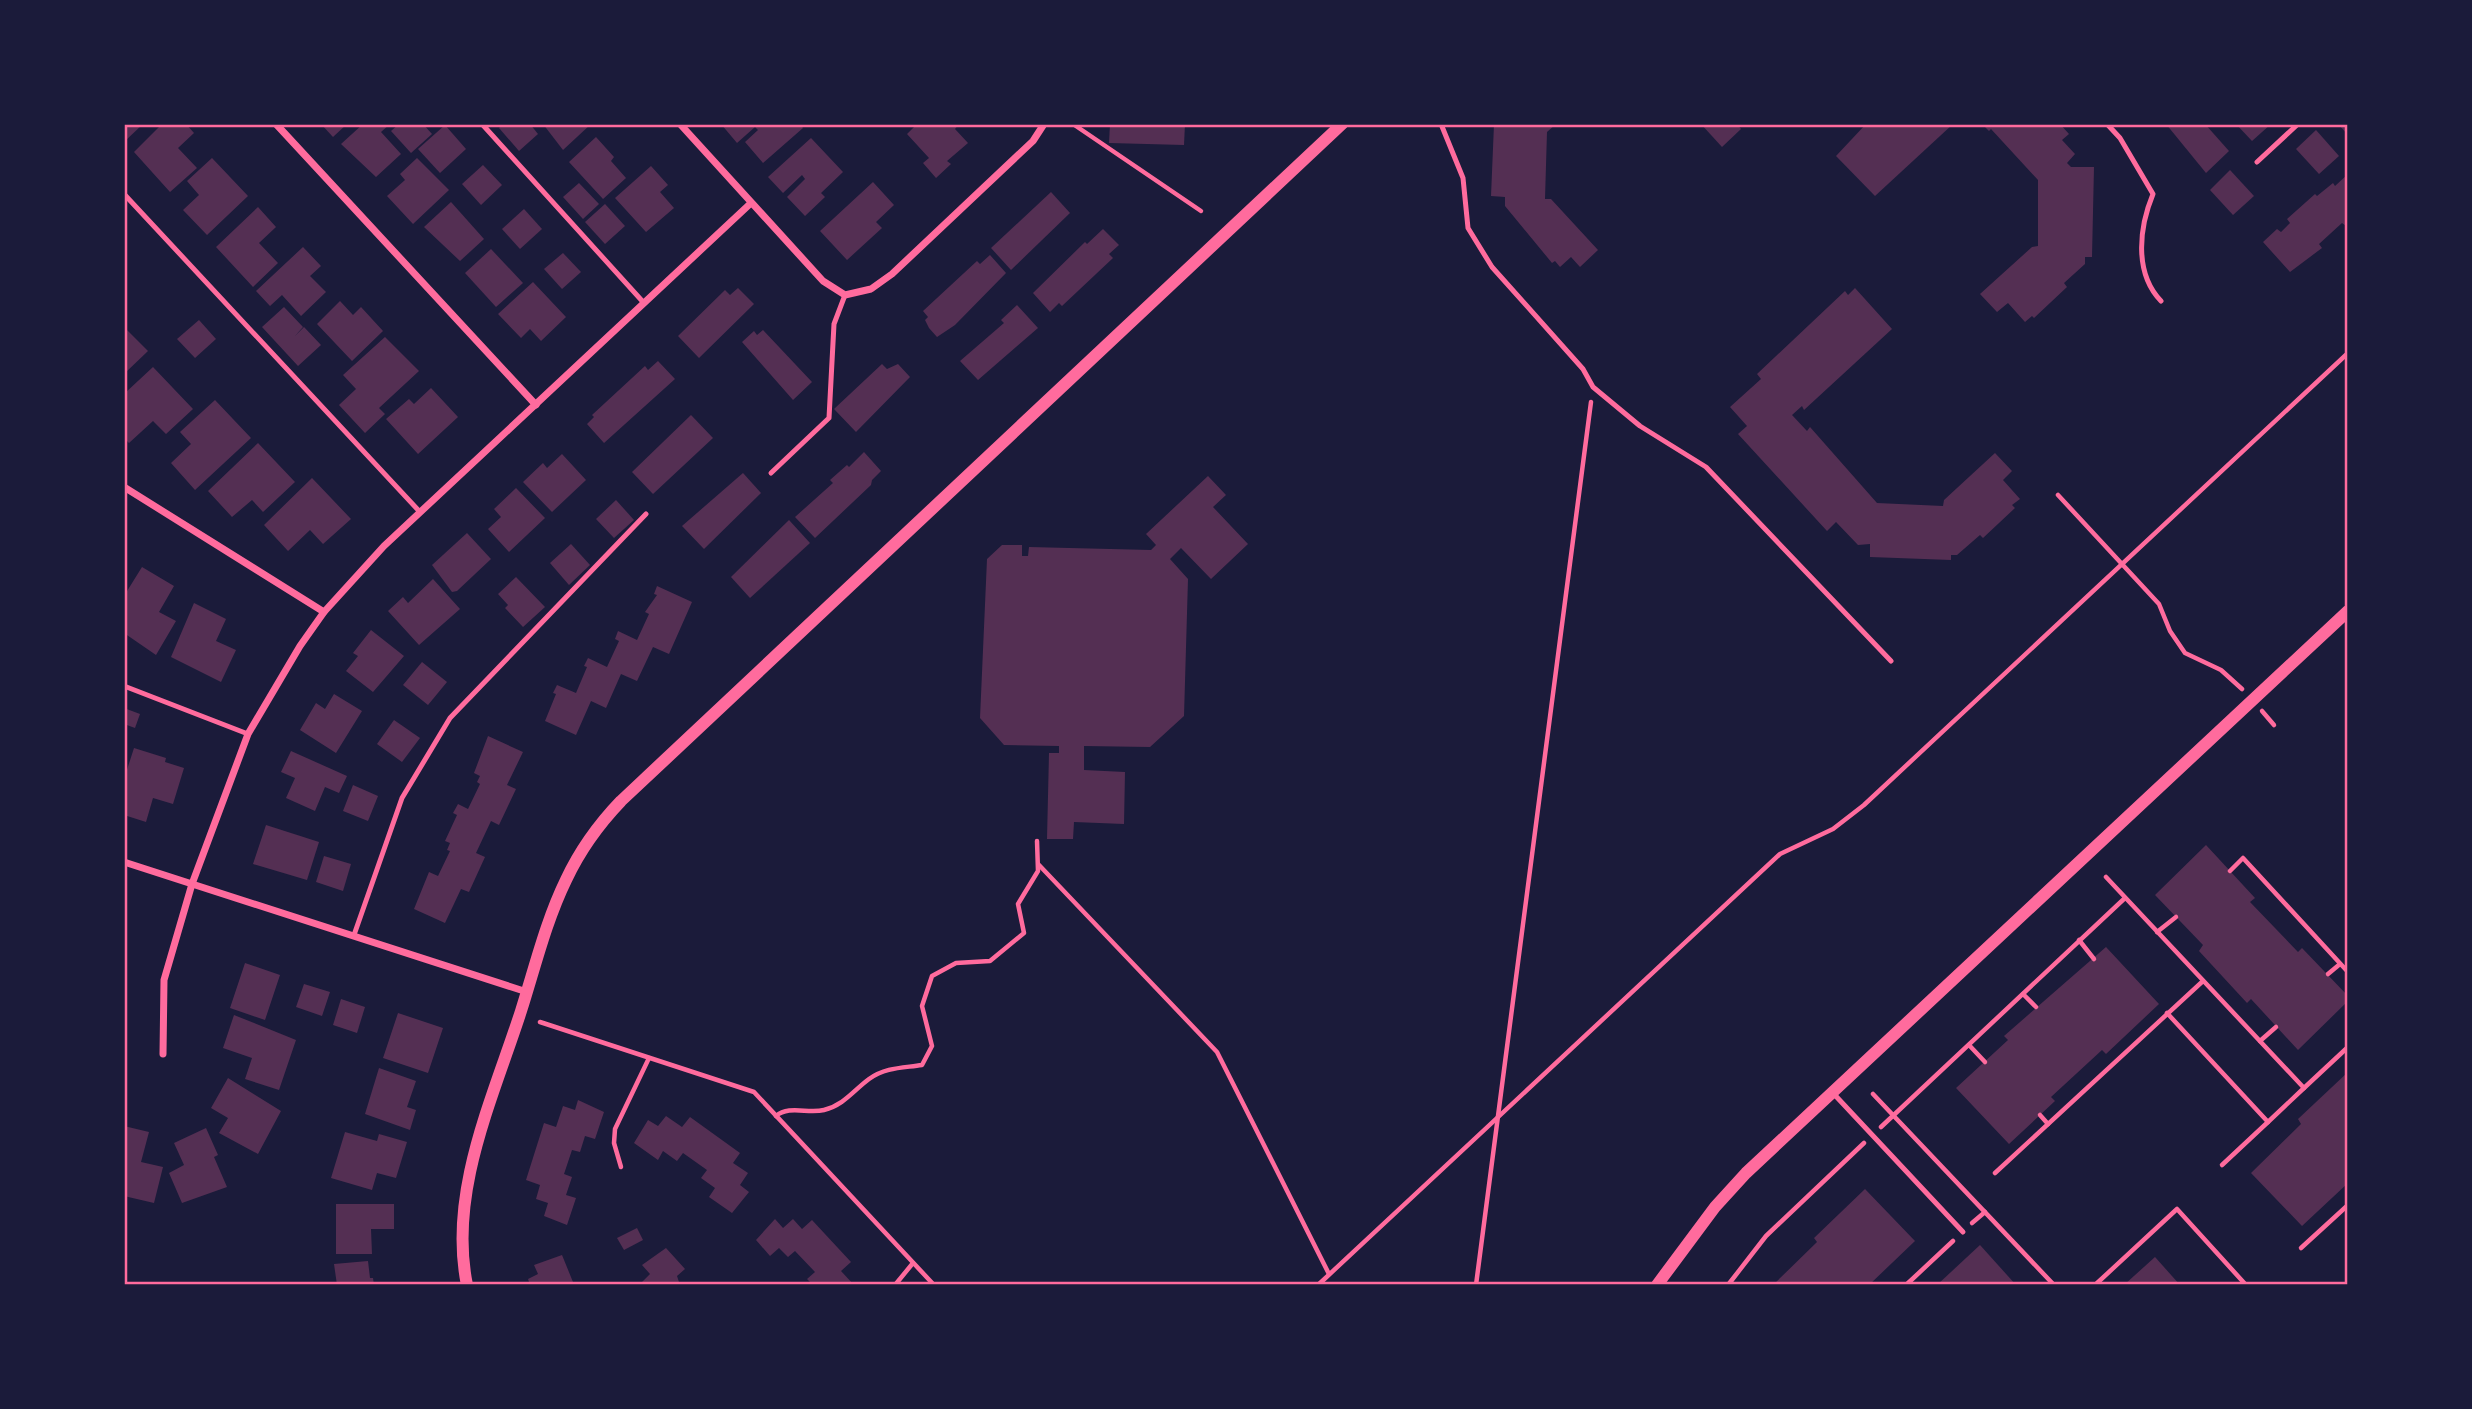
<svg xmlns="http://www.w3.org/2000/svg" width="2472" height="1409" font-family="Overpass,sans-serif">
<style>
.building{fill:#542f53}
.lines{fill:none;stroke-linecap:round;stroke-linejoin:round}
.path{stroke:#ff6b9d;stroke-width:4.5}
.service{stroke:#ff6b9d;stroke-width:5}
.minor{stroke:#ff6b9d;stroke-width:7}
.tertiary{stroke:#ff6b9d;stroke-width:12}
.neatline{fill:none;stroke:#ff6b9d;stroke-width:2.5}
</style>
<rect width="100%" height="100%" fill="#1b1b3a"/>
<!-- building -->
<g class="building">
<polygon points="124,124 143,124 124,142"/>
<polygon points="162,124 186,124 194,133 178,148 197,168 170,192 134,152"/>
<polygon points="321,124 347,124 333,137"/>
<polygon points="363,124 390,124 381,132 401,154 376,177 341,144"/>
<polygon points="399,124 423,124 432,134 411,153 391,131"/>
<polygon points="503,124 530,124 538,134 519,151 499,128"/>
<polygon points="543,124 591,124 563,150"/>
<polygon points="721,124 800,124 803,128 763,163 745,142 758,130 755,127 737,143"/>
<polygon points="917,124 959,124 955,129 968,143 947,161 951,164 936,178 923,163 929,158 907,134"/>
<polygon points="1110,124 1185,124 1184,145 1109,143"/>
<polygon points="1494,124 1556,124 1547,132 1545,199 1551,199 1598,250 1580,267 1571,257 1560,267 1555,261 1552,263 1505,206 1505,197 1491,196"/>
<polygon points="1701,124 1737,124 1741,129 1722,147"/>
<polygon points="1866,124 1953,124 1875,196 1836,156"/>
<polygon points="1982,124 2060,124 2069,134 2062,140 2075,154 2067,163 2071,167 2094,167 2092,257 2085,257 2085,264 2064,283 2067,287 2034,318 2032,316 2025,322 2008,303 1997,312 1980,294 2032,247 2038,246 2038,180 1991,129 1989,131"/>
<polygon points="2166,124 2205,124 2229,151 2206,173"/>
<polygon points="2236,124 2271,124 2252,141"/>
<polygon points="2338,124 2348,124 2348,135"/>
<polygon points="445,125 466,149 440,173 418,149"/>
<polygon points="2316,130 2339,156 2319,174 2296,149"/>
<polygon points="596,137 614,157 611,161 626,178 603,199 569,162"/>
<polygon points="811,138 843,172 821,193 825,197 805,216 787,197 805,179 802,175 783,193 768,177"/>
<polygon points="212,158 248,196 207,235 183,210 199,195 187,181"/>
<polygon points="417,158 449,190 413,224 387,196 405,180 400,174"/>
<polygon points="483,165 502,185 481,205 462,184"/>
<polygon points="651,166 668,185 660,192 674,208 646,232 615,198"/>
<polygon points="2230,170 2254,196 2233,215 2210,190"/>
<polygon points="2348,174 2348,224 2346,226 2342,223 2319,244 2322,248 2290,272 2263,242 2277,229 2281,232 2290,223 2287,219 2315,194 2317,196 2333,183 2335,186"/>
<polygon points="873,182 894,205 876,222 882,228 847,260 820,231"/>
<polygon points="579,183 599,204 583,219 563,197"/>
<polygon points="1051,192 1070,213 1011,270 991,248"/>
<polygon points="451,202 484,239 460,261 424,227"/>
<polygon points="605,204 625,226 605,244 585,222"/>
<polygon points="258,207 276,227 259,243 278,263 253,287 216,247"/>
<polygon points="524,209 542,229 520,249 502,229"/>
<polygon points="1103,229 1119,245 1109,254 1113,258 1062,306 1059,303 1050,312 1033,293 1085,242 1087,244"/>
<polygon points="303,247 321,266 310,276 326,292 301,316 282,295 270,306 256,291"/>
<polygon points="491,249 523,283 496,307 465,273"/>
<polygon points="563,253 581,272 562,289 544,269"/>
<polygon points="990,255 1006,273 955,325 937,337 929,328 925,320 928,317 923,311 977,261 980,264"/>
<polygon points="533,282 566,317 541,341 530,329 521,338 498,314"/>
<polygon points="738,288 754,304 699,358 678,336 725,290 730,295"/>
<polygon points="1855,288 1892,329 1804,410 1802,406 1792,415 1807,431 1810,427 1877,503 1943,506 1944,500 1995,453 2012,471 2003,480 2020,499 2012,505 2015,508 1983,538 1980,535 1957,555 1951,555 1951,560 1870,557 1870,544 1858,545 1836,522 1827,531 1738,434 1747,426 1730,407 1761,379 1757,374 1845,291 1848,295"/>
<polygon points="340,301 353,315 361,307 383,331 352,361 317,324"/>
<polygon points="1017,305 1038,328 978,380 960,361 1004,323 1001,320"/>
<polygon points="284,307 303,327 295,336 304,327 321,345 298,366 262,327"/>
<polygon points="199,320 216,339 195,358 177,339"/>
<polygon points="124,327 148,351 124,374"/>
<polygon points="763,330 812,382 793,400 742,342 754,331 757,335"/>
<polygon points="385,337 419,371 379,408 385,414 365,433 339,405 356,389 343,375"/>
<polygon points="658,361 675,379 604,443 587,424 594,417 592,415 645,366 648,370"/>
<polygon points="882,364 887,369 898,364 910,377 856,432 834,409"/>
<polygon points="153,367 193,409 166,434 153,421 129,443 124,438 124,394"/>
<polygon points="431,388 458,417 418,454 386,419 409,399 414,404"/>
<polygon points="215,400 251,438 195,490 171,463 191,444 180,432"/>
<polygon points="691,415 713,438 653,494 632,472"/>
<polygon points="258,443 295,482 263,512 252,500 232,517 208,491"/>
<polygon points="864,452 881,471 872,480 871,485 815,538 795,517 833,483 830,480 847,465 849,467"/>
<polygon points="562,454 586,480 552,512 523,482 543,463 547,468"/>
<polygon points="743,473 761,493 704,549 682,526"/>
<polygon points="1208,476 1226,495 1213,507 1248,544 1211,579 1181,548 1170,559 1188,579 1184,716 1150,747 1084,746 1084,770 1125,772 1124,824 1074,822 1073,839 1047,839 1049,753 1059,753 1059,746 1004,745 980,718 987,559 1002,545 1022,545 1022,556 1028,556 1029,547 1151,550 1156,545 1146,534"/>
<polygon points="312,478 351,519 323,544 310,530 288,551 264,525"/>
<polygon points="516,488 545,518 509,552 488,529 501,517 494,509"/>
<polygon points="616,500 634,520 614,538 596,519"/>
<polygon points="789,520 810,543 750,598 731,577"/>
<polygon points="467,533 491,559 457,591 452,592 432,565"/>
<polygon points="571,544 590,565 569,585 550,563"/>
<polygon points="142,567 174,586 159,612 176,621 156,655 124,633 124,596"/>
<polygon points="516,577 545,607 523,627 505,608 508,605 498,594"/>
<polygon points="433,579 460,609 419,645 388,611 403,597 408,603"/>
<polygon points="657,586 692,602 669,654 653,647 637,681 621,674 606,708 591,701 576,735 545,721 556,694 553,693 557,685 576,693 587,667 584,666 588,658 607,667 619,641 615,639 618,631 637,640 649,614 645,612 657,595 654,594"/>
<polygon points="194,603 226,619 216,641 236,650 221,682 171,657"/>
<polygon points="371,630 404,656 373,692 346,671 358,656 353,653"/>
<polygon points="422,662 447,682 428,705 403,685"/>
<polygon points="334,694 362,711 336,753 300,730 316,703 325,709"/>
<polygon points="124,708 140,714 135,728 124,724"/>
<polygon points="394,720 420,738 402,762 377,744"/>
<polygon points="488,736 523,752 507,785 516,789 499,825 491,821 476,853 485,857 469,892 461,889 445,923 414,909 429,872 438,876 450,851 447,850 450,843 445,841 457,815 453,813 458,804 468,809 480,784 477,782 480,776 474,773"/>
<polygon points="134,748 166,758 165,762 184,768 173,804 153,798 146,822 124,815 124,779"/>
<polygon points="291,751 347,776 339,793 325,787 315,811 286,798 295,778 281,772"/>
<polygon points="353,785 378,796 368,821 343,811"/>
<polygon points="266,825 319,842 307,880 253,864"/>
<polygon points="2206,845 2255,898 2250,902 2298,952 2302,948 2348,996 2348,1001 2298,1050 2251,999 2247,1003 2199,951 2203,945 2155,895"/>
<polygon points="324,856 351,864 343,891 316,882"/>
<polygon points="2106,947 2159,1004 2106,1054 2102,1050 2051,1097 2055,1101 2009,1144 1956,1088 2008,1040 2004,1036"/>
<polygon points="245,963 280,975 265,1020 230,1008"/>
<polygon points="304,984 330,992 322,1016 296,1007"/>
<polygon points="341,999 365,1007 357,1033 333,1025"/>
<polygon points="398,1013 443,1028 428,1073 383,1058"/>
<polygon points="234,1015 296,1040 279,1090 245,1079 252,1058 223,1048"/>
<polygon points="379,1068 416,1081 407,1107 416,1110 410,1130 365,1114"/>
<polygon points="2348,1072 2348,1183 2302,1226 2251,1173 2301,1124 2298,1119"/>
<polygon points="228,1078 281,1111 258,1154 219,1133 228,1118 211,1108"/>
<polygon points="578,1100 604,1112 595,1139 585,1136 580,1152 572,1150 564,1174 572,1177 566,1195 576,1198 567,1225 544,1216 548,1203 536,1199 540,1185 526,1180 544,1123 556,1127 563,1106 575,1110"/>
<polygon points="666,1116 682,1127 690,1117 740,1153 733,1163 748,1173 740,1185 749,1192 732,1213 709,1197 715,1188 701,1178 707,1170 683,1153 677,1161 663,1151 658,1160 634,1143 648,1120 658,1126"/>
<polygon points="124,1126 149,1132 141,1162 163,1167 154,1203 124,1196"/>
<polygon points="206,1128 218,1155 214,1157 227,1187 182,1203 169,1173 184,1165 174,1143"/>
<polygon points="345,1132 377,1141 379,1134 407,1142 396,1178 377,1173 372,1190 331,1178"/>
<polygon points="1865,1189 1915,1241 1869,1285 1773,1285 1817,1242 1814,1238"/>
<polygon points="336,1204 394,1204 394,1229 371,1229 372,1254 336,1254"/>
<polygon points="775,1219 783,1228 793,1219 802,1229 812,1220 851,1262 841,1271 854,1285 813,1285 807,1279 815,1272 795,1251 788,1257 779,1248 770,1256 756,1240"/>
<polygon points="637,1228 643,1240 624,1250 617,1238"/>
<polygon points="1980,1245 2016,1285 1937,1285"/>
<polygon points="666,1248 685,1269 677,1276 680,1285 643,1285 641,1283 650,1274 642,1265"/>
<polygon points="562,1255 573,1282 565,1285 530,1285 528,1279 538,1274 534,1265"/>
<polygon points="2155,1257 2180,1285 2124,1285"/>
<polygon points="368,1261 370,1278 373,1278 374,1285 337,1285 334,1264"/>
</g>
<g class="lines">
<!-- path -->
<g class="path">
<polyline points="1073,124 1201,211"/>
<polyline points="2058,495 2159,604 2170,631 2185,653 2221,670 2242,689"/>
<polyline points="2262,711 2274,725"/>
<polyline points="1039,865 1217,1052 1329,1274"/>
<polyline points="2230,871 2243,858 2348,972"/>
<polyline points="2106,877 2304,1088 2348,1047"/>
<polyline points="2157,932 2176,917"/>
<polyline points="2079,940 2094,959"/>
<polyline points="2328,974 2340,964"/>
<polyline points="2023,994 2036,1007"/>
<polyline points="2167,1013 2268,1122 2304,1088"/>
<polyline points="540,1022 754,1092 934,1285"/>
<polyline points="2260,1041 2276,1027"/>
<polyline points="1969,1045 1985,1062"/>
<polyline points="1873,1094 2054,1285"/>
<polyline points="2040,1115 2048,1124"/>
<path d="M776,1116C789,1105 808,1114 824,1110C844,1105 854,1090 869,1079C886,1067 903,1068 922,1065L932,1046L922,1006L932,976L956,963L990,961L1024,933L1018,904L1038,871L1037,841"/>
<polyline points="1881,1127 2125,898"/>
<polyline points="2222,1165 2268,1122"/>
<polyline points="621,1167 614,1143 615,1129 649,1058"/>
<polyline points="1995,1173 2203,981"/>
<polyline points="1972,1223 1985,1212"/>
<polyline points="2301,1248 2348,1205"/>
<polyline points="895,1285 913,1263"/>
<polyline points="1318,1285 1780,854 1833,829 1864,805 2348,353"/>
<polyline points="1476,1285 1591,402"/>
<polyline points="1728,1285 1766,1236 1864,1143"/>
<polyline points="1906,1285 1953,1241"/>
<polyline points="2095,1285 2177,1209 2246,1285"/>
</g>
<!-- service -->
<g class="service">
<polyline points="482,124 644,303"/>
<polyline points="1441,124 1463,178 1468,228 1492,267 1583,369 1593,387 1640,426 1706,467 1891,661"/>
<path d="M2107,124L2120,138L2153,194C2139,228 2134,273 2161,301"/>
<polyline points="2257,162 2298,124"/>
<polyline points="124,194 420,512"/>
<polyline points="771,473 829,418 834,324 845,295"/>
<polyline points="124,686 248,734"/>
<polyline points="354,935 402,798 450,718 646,514"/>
<polyline points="1832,1092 1963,1232"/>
</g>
<!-- minor -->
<g class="minor">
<polyline points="276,124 536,405"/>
<polyline points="680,124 823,281 845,295 871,289 892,274 1033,141 1044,124"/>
<polyline points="124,487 324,612"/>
<polyline points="124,862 527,992"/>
<polyline points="163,1054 164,980 192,884 248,734 300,646 324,612 384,546 751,203"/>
</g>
<!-- tertiary -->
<g class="tertiary">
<path d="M467,1285C448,1192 493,1098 521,1011C535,967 546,921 566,880C580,850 598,825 621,801L1342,124"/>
<polyline points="1657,1285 1715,1207 1746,1173 2348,611"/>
</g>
</g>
<!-- border -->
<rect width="2472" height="1409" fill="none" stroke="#1b1b3a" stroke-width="252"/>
<rect x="126" y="126" width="2220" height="1157" class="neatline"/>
</svg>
